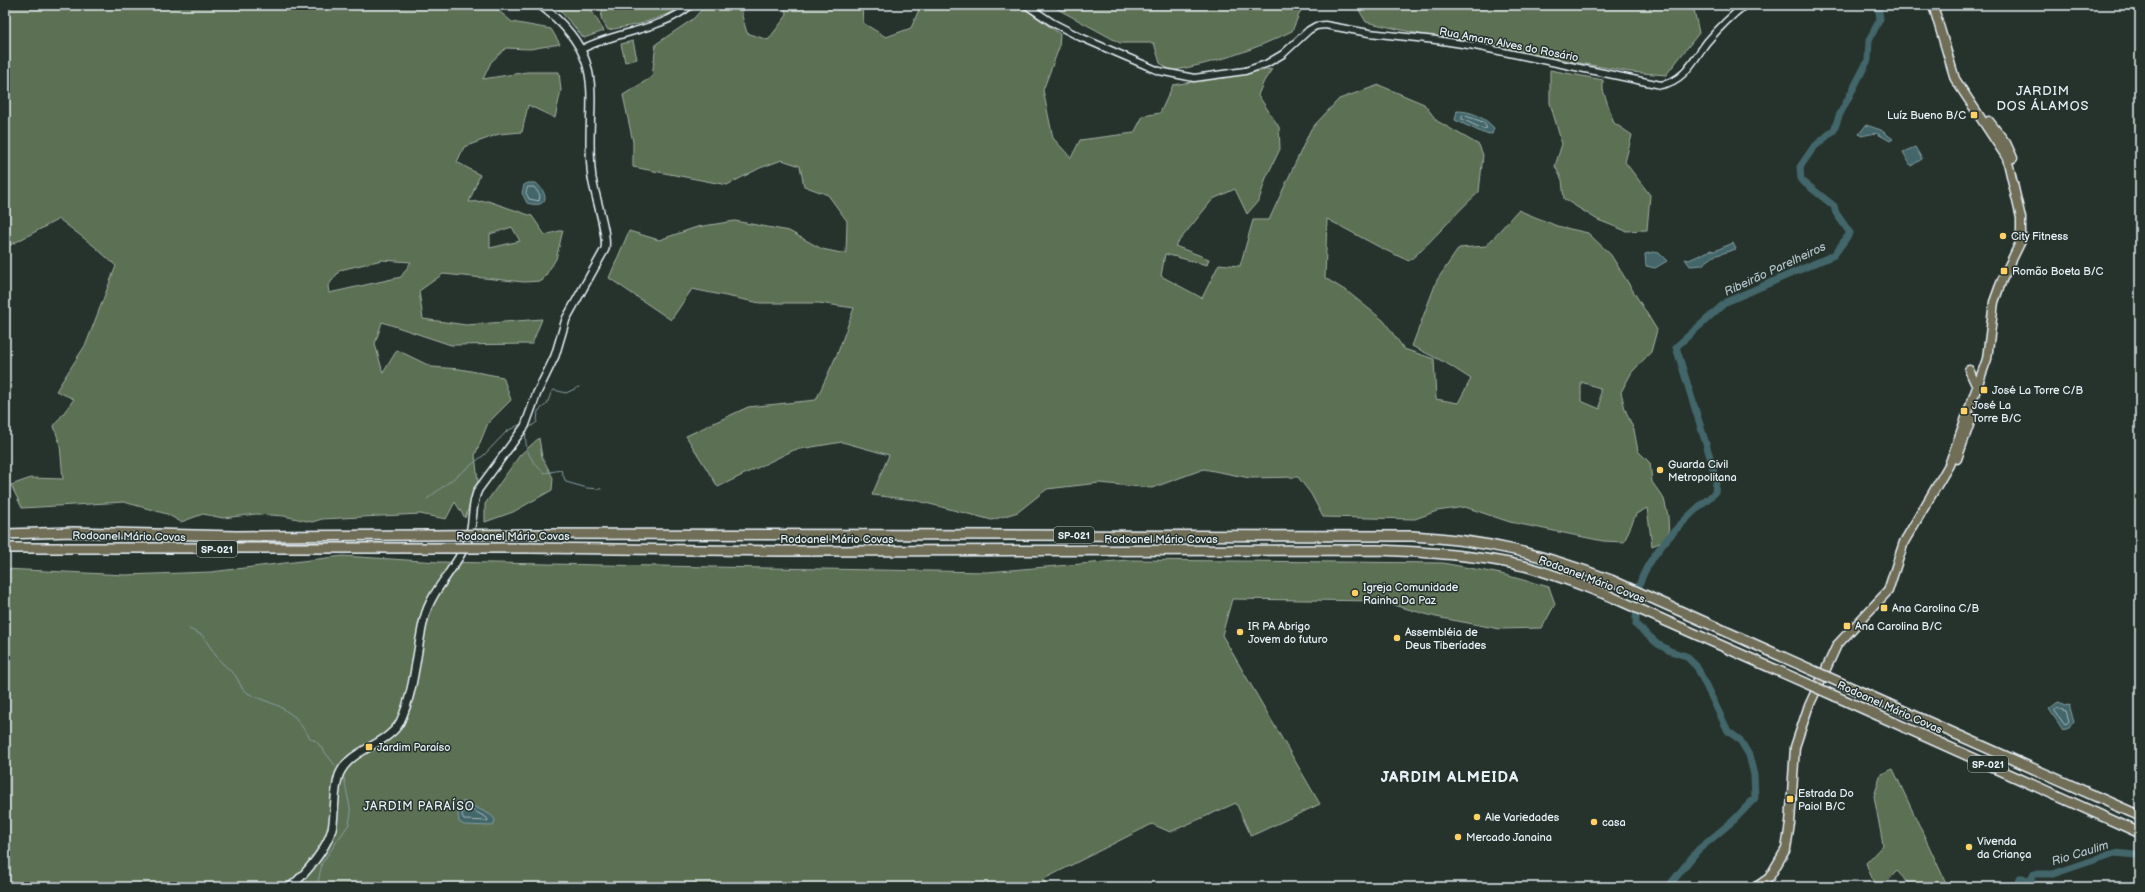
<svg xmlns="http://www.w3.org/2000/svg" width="2145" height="892" font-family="'Balsamiq Sans',sans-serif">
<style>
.green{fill:#5c7053;stroke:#a2b0a6;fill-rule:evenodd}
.water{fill:#436669;stroke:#859ea2}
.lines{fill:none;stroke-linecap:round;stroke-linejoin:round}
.shore{stroke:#a6b9bf;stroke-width:1}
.stream{stroke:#859ea2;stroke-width:1}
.river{stroke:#436669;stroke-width:7}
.tertiary-casing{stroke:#e8f1f8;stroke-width:9}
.secondary-casing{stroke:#e8f1f8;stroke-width:10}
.primary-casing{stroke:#e8f1f8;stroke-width:11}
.motorway-casing{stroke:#e8f1f8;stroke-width:12}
.tertiary{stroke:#26332d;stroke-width:6}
.secondary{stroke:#26332d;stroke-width:7}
.primary{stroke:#716e59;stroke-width:8}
.motorway{stroke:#716e59;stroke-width:9}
.motorway-bridge-casing{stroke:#e8f1f8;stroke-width:12;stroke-linecap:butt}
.motorway-bridge{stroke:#716e59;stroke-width:9}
.poi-dot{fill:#ffd166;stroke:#26332d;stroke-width:1.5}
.labels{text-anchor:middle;stroke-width:3;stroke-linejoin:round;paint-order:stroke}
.shield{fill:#26332d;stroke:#aeb8bb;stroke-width:1}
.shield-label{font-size:10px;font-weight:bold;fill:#e8f1f8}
.street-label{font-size:11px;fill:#e8f1f8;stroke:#26332d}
.poi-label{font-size:11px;fill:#e8f1f8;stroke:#26332d;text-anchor:start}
.water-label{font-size:12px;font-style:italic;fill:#aec0c6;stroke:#26332d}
.neighbourhood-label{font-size:12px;letter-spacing:1px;fill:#e8f1f8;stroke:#26332d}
.quarter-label{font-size:13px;letter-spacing:1px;fill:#e8f1f8;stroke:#26332d}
.district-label{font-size:15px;font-weight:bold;letter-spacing:1px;fill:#e8f1f8;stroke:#26332d}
</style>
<rect width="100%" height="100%" fill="#26332d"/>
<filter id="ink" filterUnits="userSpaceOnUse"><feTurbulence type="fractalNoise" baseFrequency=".025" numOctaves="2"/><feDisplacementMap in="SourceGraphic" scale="8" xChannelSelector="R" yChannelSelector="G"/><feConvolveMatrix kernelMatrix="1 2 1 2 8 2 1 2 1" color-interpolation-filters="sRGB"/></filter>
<g filter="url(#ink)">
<!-- green -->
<g class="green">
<path d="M5,5H492L512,22L551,29L560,44L530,49L506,48L491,62L483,79L527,72H559L561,90L555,118L528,105L522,132L499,134L464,147L457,162L480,175L469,202L488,201L532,216L545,235L563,230L556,259L542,281L524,282L443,274L419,291L423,319L466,325L542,319L532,344L451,345L382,322L375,344L383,373L397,350L432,367L460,369L503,377L511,400L488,423L475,455L478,481L465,518L455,502L446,519L420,514L322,519L312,522L284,516L256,514L223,518L203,514L181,522L167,514L124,502L22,508L11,485L31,478L63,479L60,445L54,426L74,399L56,391L86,344L116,266L94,246L59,219L5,248ZM512,227L520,241L490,248V234ZM382,260L411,262L401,277L329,293L328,286L340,270Z"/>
<polygon points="555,5 588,5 604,31 584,38"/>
<polygon points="605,5 688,5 688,7 640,24 608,30 601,18 603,6"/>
<path d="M706,5H743L742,16L747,33L768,40L787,15L783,5H862L863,23L886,37L911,28L921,5H1019L1060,34L1059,48L1043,90L1053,138L1071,158L1080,140L1134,133L1143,116L1160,113L1173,85L1272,69L1264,81L1258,95L1279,127L1280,149L1266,178L1259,200L1247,214L1235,189L1213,199L1175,246L1209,259L1207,265L1165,254L1161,276L1202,298L1219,264L1240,266L1253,220H1269L1311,129L1339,99L1379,85L1424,104L1437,121L1479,145L1483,155L1479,192C1454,214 1434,240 1409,261L1383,249L1327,219L1325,278L1348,292L1384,321L1404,349L1434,359L1436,399L1458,403L1471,379L1446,363L1412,346L1437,280L1459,248L1486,246L1518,210L1557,226L1588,233L1611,255L1657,330L1651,352L1632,372L1621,392L1625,409L1634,430L1638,451L1650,463L1652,482L1664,499L1668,516L1669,539L1652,546L1647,508L1636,514L1624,542L1603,541L1510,522L1465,507L1437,511L1415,519L1323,517L1311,494L1298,477L1250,478L1204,469L1152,488L1099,483L1047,489L1018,512L992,520L914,500L872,495L889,455L842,442L794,450L718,487L686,436L748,407L816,400L838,352L854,308L819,303H760L692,289L671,320L609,278L629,231L659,240L697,227L735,221L789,231L822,249L846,254L847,221L828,195L804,186L800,166L782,160L760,168L727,185L633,167V142L623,95L652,77L656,44L693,19ZM1581,382L1600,388V409L1581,401Z"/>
<path d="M1050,5H1303L1292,31C1249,52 1218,62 1171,71L1160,63L1154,43H1120Z"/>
<polygon points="1356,5 1693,5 1699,33 1666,75 1630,72 1429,36 1366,22"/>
<polygon points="633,41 637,59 625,62 621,44"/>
<polygon points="1550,70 1603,80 1603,90 1614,123 1632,135 1625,162 1650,195 1647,230 1626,231 1598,220 1564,199 1562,180 1555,166 1562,144 1550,103"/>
<polygon points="539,438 542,457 553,478 552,490 513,512 485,522 485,504 520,455"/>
<polygon points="343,556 438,562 987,572 1128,560 1443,563 1501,574 1549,587 1555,604 1542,628 1500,629 1436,617 1379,601 1232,599 1222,635 1320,804 1251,836 1236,803 1170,832 1152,824 1042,880 1052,887 5,887 5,569 125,575 211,572"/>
<polygon points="1893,769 1948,887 1912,887 1897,871 1882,886 1874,884 1866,863 1883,845 1874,796 1881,774"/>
</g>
<!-- water -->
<g class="water">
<path d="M1457,111C1471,111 1484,117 1494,128L1492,134L1483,133L1455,120Z"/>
<polygon points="1866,125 1881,130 1893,139 1890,141 1876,133 1861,136 1859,134"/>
<polygon points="1915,147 1922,159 1911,166 1903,152"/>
<path d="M528,183H536C550,195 548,209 527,203L522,193L524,185Z"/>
<polygon points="1733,243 1736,249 1714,256 1702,265 1690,266 1685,259 1689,260 1711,250 1714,251"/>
<polygon points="1653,252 1659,253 1667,261 1655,268 1646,266 1645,254"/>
<polygon points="2058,702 2062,704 2064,706 2069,705 2074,721 2069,728 2063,730 2049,709"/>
<polygon points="463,801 491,815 495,820 493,826 464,825 459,822 458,815"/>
</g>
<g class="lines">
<!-- shore -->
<g class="shore">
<polygon points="1463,115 1483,122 1487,128 1483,129 1462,119"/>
<polygon points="528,187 534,187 540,195 539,201 529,199 526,193"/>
<polygon points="2057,708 2066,711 2069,721 2066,725 2064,724 2055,711"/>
<polygon points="467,807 487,818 488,821 464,820 462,815"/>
</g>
<!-- stream -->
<g class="stream">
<path d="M579,387L566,393L554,390L551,393L547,404L538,411L537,422L526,430C524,450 530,460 544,473L561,470L566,482L587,488L601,489"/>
<polyline points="427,499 484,455 507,431 521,424"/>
<polyline points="189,629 202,635 219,660 236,676 243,690 253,696 279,706 295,717 311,739 316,741 335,765"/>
<polyline points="317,887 322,863 349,824 351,813 344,778"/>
</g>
<!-- river -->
<g class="river">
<polyline points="1710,457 1676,347 1726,302 1834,255 1850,233 1836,213 1834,206 1801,180 1800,167 1813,148 1834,130 1839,116 1868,60 1869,40 1880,19 1878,5"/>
<path d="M1668,887L1698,850L1734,820L1755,798L1754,775L1749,755L1740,740L1728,731L1697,667L1686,656L1670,651L1658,644L1636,625C1636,608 1636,587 1645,571C1658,545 1692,511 1715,493L1716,482L1712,464"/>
<polyline points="2016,887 2019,878 2023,878 2029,883 2034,874 2053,874 2115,853 2135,855 2140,854"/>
</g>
<defs>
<g id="tertiary">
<path d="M1026,5L1053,23L1080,37L1159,71L1194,78L1245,71L1266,64L1283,54L1309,30L1316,26L1325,25L1369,33L1436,40L1475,46L1661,85C1685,81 1694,59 1707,42C1718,29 1731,16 1745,5"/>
<path d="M582,49C616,31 661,31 691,5"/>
</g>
<path id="secondary" d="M290,887C306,874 331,844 333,823C335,807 334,790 339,775C350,748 387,746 400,722C415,691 416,652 424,619C431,590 456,569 467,542C475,525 470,507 478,490L525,426L537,393L555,356L566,319L605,249C608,233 595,197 592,178C582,103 615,61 540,5"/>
<g id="primary">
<polyline points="1989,121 2006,143 2013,158"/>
<polyline points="1969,370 1977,387"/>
<polyline points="1957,459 1972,417"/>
<polyline points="1756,887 1769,878 1786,849 1790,824 1795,747 1808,708 1837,645 1888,591 1904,542 1949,465 1987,359 1994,302 2002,280 2021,241 2021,218 2007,158 1955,79 1933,5"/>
</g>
<g id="motorway">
<polyline points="5,534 73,532 236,536 428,535"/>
<path d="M532,534L1412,536C1486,540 1542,554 1611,580"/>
<polyline points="5,548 428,548"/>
<path d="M530,548L781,551L1377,550C1427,552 1475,555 1524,566C1551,573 1578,584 1605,594"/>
<polyline points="1841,683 2140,816"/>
<polyline points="1835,696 2140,833"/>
</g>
</defs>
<!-- tertiary casing -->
<use href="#tertiary" class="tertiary-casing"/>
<!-- secondary casing -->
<use href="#secondary" class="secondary-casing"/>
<!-- primary casing -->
<use href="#primary" class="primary-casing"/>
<!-- motorway casing -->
<use href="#motorway" class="motorway-casing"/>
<!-- tertiary -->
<use href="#tertiary" class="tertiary"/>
<!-- secondary -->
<use href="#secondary" class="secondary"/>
<!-- primary -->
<use href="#primary" class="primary"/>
<!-- motorway -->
<use href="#motorway" class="motorway"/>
<defs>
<g id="motorway-bridge">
<polyline points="428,535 532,534"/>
<polyline points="428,548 530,548"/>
<polyline points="1611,580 1841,683"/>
<polyline points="1605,594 1835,696"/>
</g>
</defs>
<!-- motorway-bridge casing -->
<use href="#motorway-bridge" class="motorway-bridge-casing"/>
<!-- motorway-bridge -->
<use href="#motorway-bridge" class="motorway-bridge"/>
</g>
</g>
<!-- markers -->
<g class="poi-dot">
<rect x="1970" y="111" width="8" height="8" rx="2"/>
<circle cx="2003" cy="236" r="4"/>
<rect x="2000" y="267" width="8" height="8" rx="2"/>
<rect x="1980" y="386" width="8" height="8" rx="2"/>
<rect x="1960" y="407" width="8" height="8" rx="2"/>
<circle cx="1660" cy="470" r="4"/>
<circle cx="1355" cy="593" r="4"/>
<rect x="1880" y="604" width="8" height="8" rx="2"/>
<rect x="1843" y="622" width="8" height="8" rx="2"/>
<circle cx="1240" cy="632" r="4"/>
<circle cx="1397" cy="638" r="4"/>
<rect x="365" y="743" width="8" height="8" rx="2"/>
<rect x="1786" y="795" width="8" height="8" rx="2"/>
<circle cx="1477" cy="817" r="4"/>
<circle cx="1594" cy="822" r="4"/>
<circle cx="1458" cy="837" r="4"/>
<circle cx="1969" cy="847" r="4"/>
</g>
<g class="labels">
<!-- shield labels -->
<g class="shield">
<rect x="1054" y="527" width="40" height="16" rx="3"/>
<rect x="197" y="541" width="40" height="16" rx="3"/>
<rect x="1968" y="756" width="40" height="16" rx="3"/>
</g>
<g class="shield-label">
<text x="1074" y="539">SP-021</text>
<text x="217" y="553">SP-021</text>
<text x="1988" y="768">SP-021</text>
</g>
<!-- street labels -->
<g class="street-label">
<text transform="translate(1509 44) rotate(11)" y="4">Rua Amaro Alves do Rosário</text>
<text transform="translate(129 536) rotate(1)" y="4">Rodoanel Mário Covas</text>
<text x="513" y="540">Rodoanel Mário Covas</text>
<text x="837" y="543">Rodoanel Mário Covas</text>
<text x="1161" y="543">Rodoanel Mário Covas</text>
<text transform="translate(1592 579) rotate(21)" y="4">Rodoanel Mário Covas</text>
<text transform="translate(1890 707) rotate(24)" y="4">Rodoanel Mário Covas</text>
</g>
<!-- poi labels -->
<g class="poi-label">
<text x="1966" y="119" text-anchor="end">Luíz Bueno B/C</text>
<text x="2011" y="240">City Fitness</text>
<text x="2012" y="275">Romão Boeta B/C</text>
<text x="1992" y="394">José La Torre C/B</text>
<text x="1972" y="409">José La<tspan x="1972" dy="13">Torre B/C</tspan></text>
<text x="1668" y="468">Guarda Civil<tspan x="1668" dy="13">Metropolitana</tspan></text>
<text x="1363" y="591">Igreja Comunidade<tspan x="1363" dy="13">Rainha Da Paz</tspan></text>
<text x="1892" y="612">Ana Carolina C/B</text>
<text x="1248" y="630">IR PA Abrigo<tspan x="1248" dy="13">Jovem do futuro</tspan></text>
<text x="1855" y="630">Ana Carolina B/C</text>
<text x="1405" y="636">Assembléia de<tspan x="1405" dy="13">Deus Tiberíades</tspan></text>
<text x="377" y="751">Jardim Paraíso</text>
<text x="1798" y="797">Estrada Do<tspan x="1798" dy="13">Paiol B/C</tspan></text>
<text x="1485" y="821">Ale Variedades</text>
<text x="1602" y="826">casa</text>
<text x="1466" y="841">Mercado Janaina</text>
<text x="1977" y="845">Vivenda<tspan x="1977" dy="13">da Criança</tspan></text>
</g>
<!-- water labels -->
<g class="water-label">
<text transform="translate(1775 269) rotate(-25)" y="4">Ribeirão Parelheiros</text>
<text transform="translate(2080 853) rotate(-17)" y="4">Rio Caulim</text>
</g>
<!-- neighbourhood labels -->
<g class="neighbourhood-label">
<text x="419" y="810">JARDIM PARAÍSO</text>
</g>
<!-- quarter labels -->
<g class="quarter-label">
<text x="2043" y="95">JARDIM<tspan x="2043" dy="15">DOS ÁLAMOS</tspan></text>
</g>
<!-- district labels -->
<g class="district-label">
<text x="1450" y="782">JARDIM ALMEIDA</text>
</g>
</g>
<!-- margin -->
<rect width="2145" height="892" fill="none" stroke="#26332d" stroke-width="20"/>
<rect x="10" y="10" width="2125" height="872" fill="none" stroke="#e8f1f8" stroke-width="1.5" filter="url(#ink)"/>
</svg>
